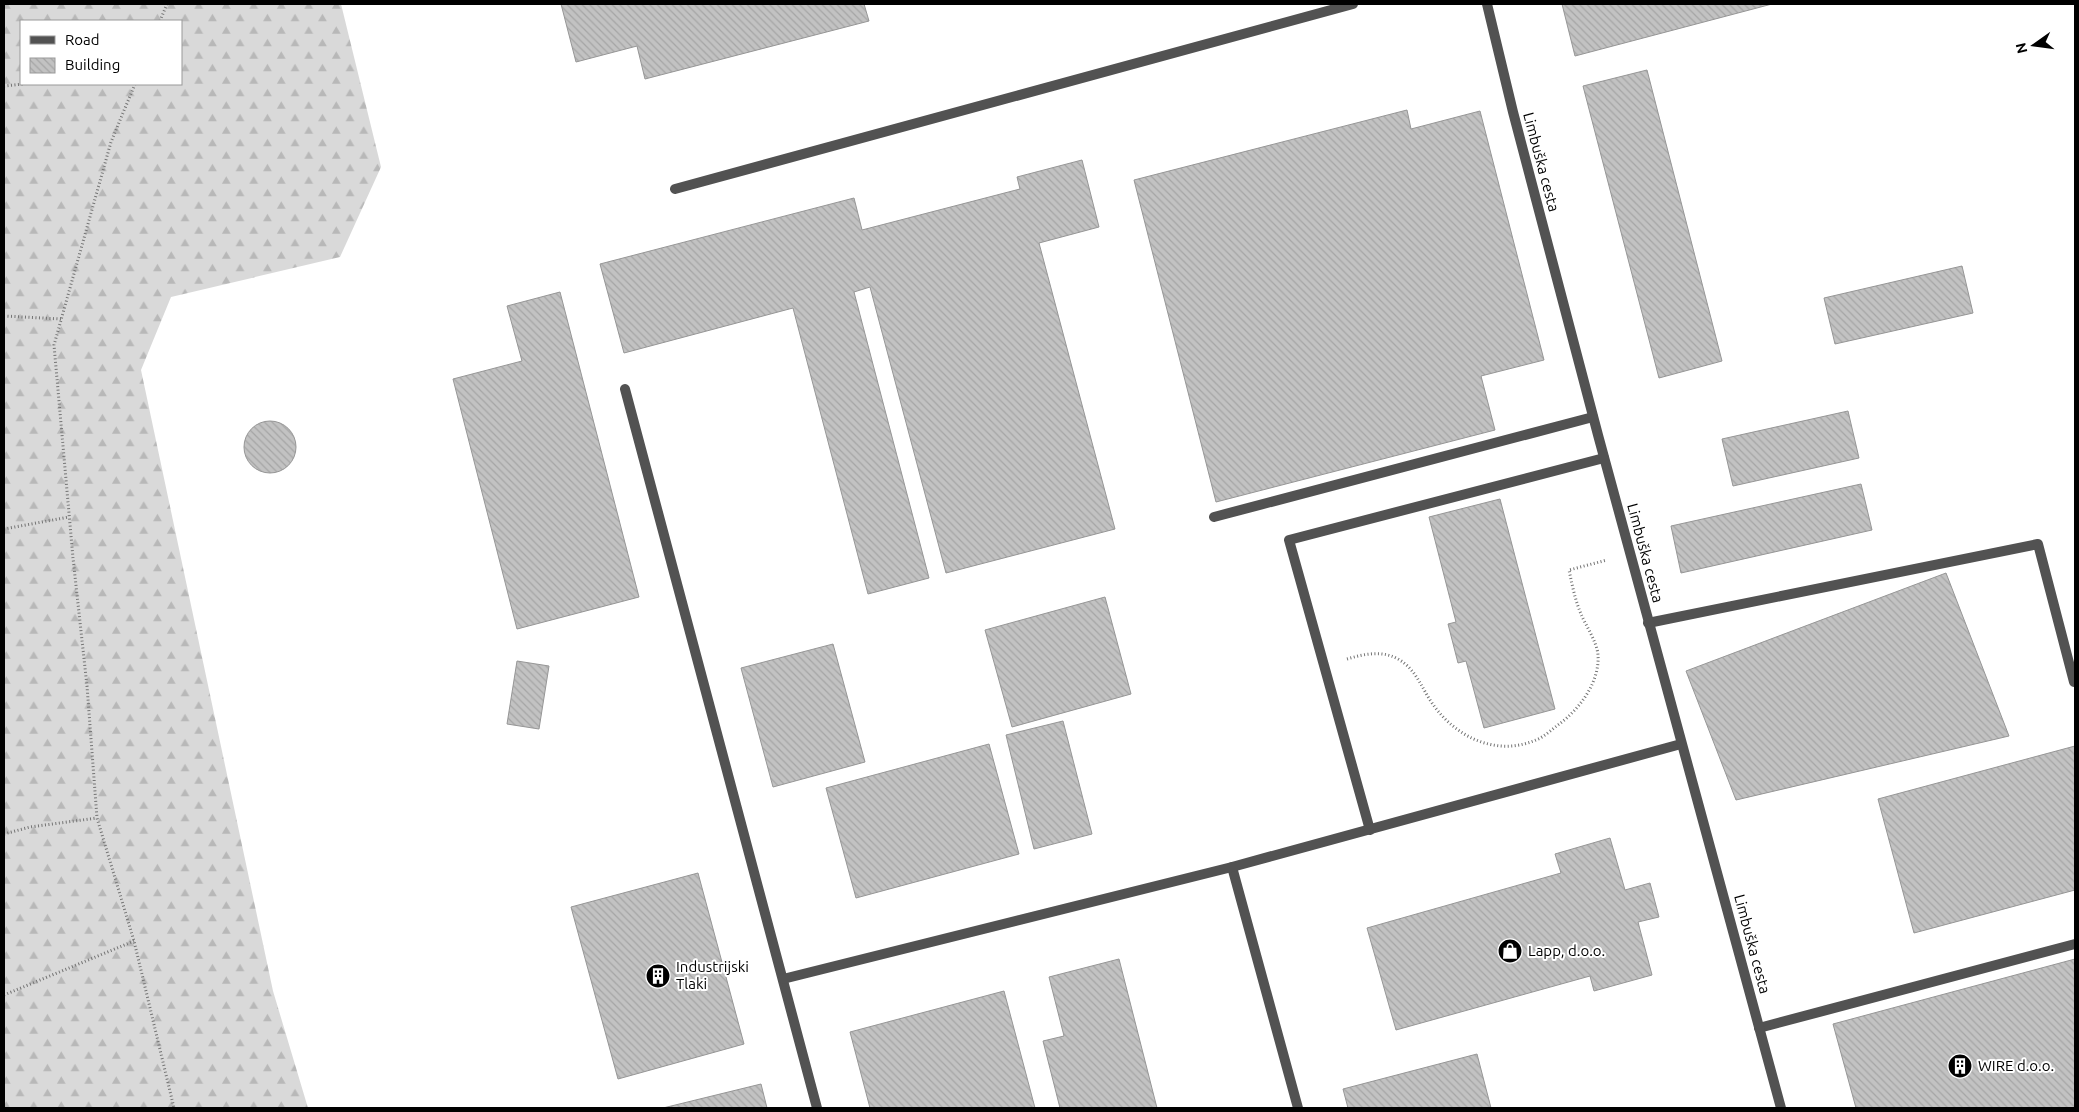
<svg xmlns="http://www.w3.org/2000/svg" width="2079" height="1112" font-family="Ubuntu,sans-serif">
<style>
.forest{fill:url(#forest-firs);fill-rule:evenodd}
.building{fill:url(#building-back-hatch);stroke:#969696}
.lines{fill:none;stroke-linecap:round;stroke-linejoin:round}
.path{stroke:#747474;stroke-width:3;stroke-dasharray:1 2.5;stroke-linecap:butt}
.service{stroke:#525252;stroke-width:10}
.minor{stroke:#525252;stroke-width:10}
.labels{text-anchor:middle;stroke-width:4;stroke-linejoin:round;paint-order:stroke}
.street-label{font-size:15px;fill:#000;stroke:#fff}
.poi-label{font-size:15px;fill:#000;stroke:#fff;text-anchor:start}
</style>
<defs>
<pattern id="forest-firs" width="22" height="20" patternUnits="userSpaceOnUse" patternTransform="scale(1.25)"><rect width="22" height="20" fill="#d9d9d9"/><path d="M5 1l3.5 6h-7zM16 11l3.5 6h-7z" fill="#b8b8b8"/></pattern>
<pattern id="building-back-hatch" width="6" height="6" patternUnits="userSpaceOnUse" patternTransform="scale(1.25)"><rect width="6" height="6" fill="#c2c2c2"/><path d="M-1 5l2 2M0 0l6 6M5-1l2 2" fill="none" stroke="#a5a5a5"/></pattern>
</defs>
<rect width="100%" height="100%" fill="#fff"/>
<!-- forest -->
<path class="forest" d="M4,4H341L381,167L340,257L171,297L141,370L273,991L308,1108H4ZM21,21H181V84H21Z"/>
<!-- building -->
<g class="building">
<polygon points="561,4 864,4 869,21 645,79 637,46 576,62"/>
<polygon points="1562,4 1772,4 1575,56"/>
<polygon points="1647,70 1722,361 1659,378 1583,86"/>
<polygon points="1407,110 1411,129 1480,111 1544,360 1481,376 1495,430 1216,502 1134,180"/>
<polygon points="1082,160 1099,227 1039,243 1115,529 946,573 870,287 854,292 929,578 868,594 793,308 624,353 600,264 854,198 862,230 1020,189 1017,177"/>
<polygon points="1962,266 1973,313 1835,344 1824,298"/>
<polygon points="560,292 639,597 517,629 453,379 522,361 507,306"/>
<polygon points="1848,411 1859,458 1733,486 1722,439"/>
<circle cx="270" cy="447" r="26"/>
<polygon points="1861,484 1872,530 1681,573 1671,526"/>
<polygon points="1500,499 1555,709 1484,728 1466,661 1458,663 1448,624 1456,622 1429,517"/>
<polygon points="1946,573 2009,736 1736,800 1686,671"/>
<polygon points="1105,597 1131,694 1012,727 985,630"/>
<polygon points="833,644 865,762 773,787 741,668"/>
<polygon points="517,661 549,666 539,729 507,724"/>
<polygon points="1063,721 1092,834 1034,849 1006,735"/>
<polygon points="989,744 1019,854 856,898 826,788"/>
<polygon points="2075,746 2075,890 1914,933 1878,799"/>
<polygon points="1610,838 1625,890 1650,883 1659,917 1638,922 1652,975 1594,991 1590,976 1396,1030 1367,928 1561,873 1555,854"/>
<polygon points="698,873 744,1044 618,1079 571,907"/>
<polygon points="1119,959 1157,1108 1060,1108 1043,1041 1064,1036 1049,977"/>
<polygon points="2075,959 2075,1108 1856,1108 1833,1024"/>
<polygon points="1004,991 1035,1108 870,1108 850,1032"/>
<polygon points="1477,1054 1491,1108 1348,1108 1343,1089"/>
<polygon points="761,1084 767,1108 663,1108"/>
</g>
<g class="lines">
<!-- path -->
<g class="path">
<polyline points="160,21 167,4"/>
<polyline points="135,84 111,142 54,345 73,558 87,686 97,818 134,941 174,1108"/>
<polyline points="4,86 24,84"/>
<polyline points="4,316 61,319"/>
<polyline points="4,529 69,517"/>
<path d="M1347,659C1364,654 1382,650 1398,659C1416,669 1421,687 1432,703C1455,737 1496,757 1536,740C1544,737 1551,730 1558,725C1579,710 1600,682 1598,655C1597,642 1586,626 1581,614C1575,600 1572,584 1569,570L1607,560"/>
<polyline points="4,834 30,827 97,818"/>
<polyline points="4,995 134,941"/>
</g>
<!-- service -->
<g class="service">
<polyline points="675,189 1353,4"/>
<polyline points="625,389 817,1108"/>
<polyline points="1214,517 1593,417"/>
<polyline points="1648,623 2038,544 2074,682"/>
<polyline points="1370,830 1289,540 1604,458"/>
<polyline points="1232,867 1298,1108"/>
<polyline points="783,979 1232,867 1681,744"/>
<polyline points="1759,1028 2075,944"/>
</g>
<!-- minor -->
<polyline class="minor" points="1487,4 1513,112 1598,435 1781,1108"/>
</g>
<!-- icons -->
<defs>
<symbol id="shop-disc" viewBox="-11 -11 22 22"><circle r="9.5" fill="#000" stroke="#fff"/><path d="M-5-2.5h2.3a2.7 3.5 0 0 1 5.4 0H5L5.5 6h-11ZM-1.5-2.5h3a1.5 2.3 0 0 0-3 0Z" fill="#fff"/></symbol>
<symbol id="building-disc" viewBox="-11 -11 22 22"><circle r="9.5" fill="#000" stroke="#fff"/><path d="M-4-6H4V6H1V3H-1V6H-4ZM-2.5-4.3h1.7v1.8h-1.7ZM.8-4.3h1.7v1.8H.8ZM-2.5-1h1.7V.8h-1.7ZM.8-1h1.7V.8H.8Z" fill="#fff"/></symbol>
</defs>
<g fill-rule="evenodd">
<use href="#shop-disc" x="1496" y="937" width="28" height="28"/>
<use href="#building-disc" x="644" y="962" width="28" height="28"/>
<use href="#building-disc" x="1946" y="1052" width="28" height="28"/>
</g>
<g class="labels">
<!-- street labels -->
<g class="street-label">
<text transform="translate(1541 162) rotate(75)" y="5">Limbuška cesta</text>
<text transform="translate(1645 553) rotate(75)" y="5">Limbuška cesta</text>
<text transform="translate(1752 944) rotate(75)" y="5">Limbuška cesta</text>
</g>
<!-- poi labels -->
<g class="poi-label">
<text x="1528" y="956">Lapp, d.o.o.</text>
<text x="676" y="972">Industrijski<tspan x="676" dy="17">Tlaki</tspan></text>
<text x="1978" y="1071">WIRE d.o.o.</text>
</g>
</g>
<!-- border -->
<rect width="2079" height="1112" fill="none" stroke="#000000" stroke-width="10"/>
<!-- legend -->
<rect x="20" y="20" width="162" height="65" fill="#ffffff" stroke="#999999"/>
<rect x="30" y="36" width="25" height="8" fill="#525252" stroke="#999999"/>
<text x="65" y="45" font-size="15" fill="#000000">Road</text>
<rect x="30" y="58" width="25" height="15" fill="url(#building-back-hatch)" stroke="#999999"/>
<text x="65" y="70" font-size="15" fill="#000000">Building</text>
<!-- north arrow -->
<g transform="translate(2034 45) rotate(256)" stroke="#ffffff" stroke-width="4" paint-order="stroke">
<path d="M0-4L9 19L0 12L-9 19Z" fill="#000000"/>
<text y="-8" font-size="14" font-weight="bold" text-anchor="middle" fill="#000000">N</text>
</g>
</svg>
